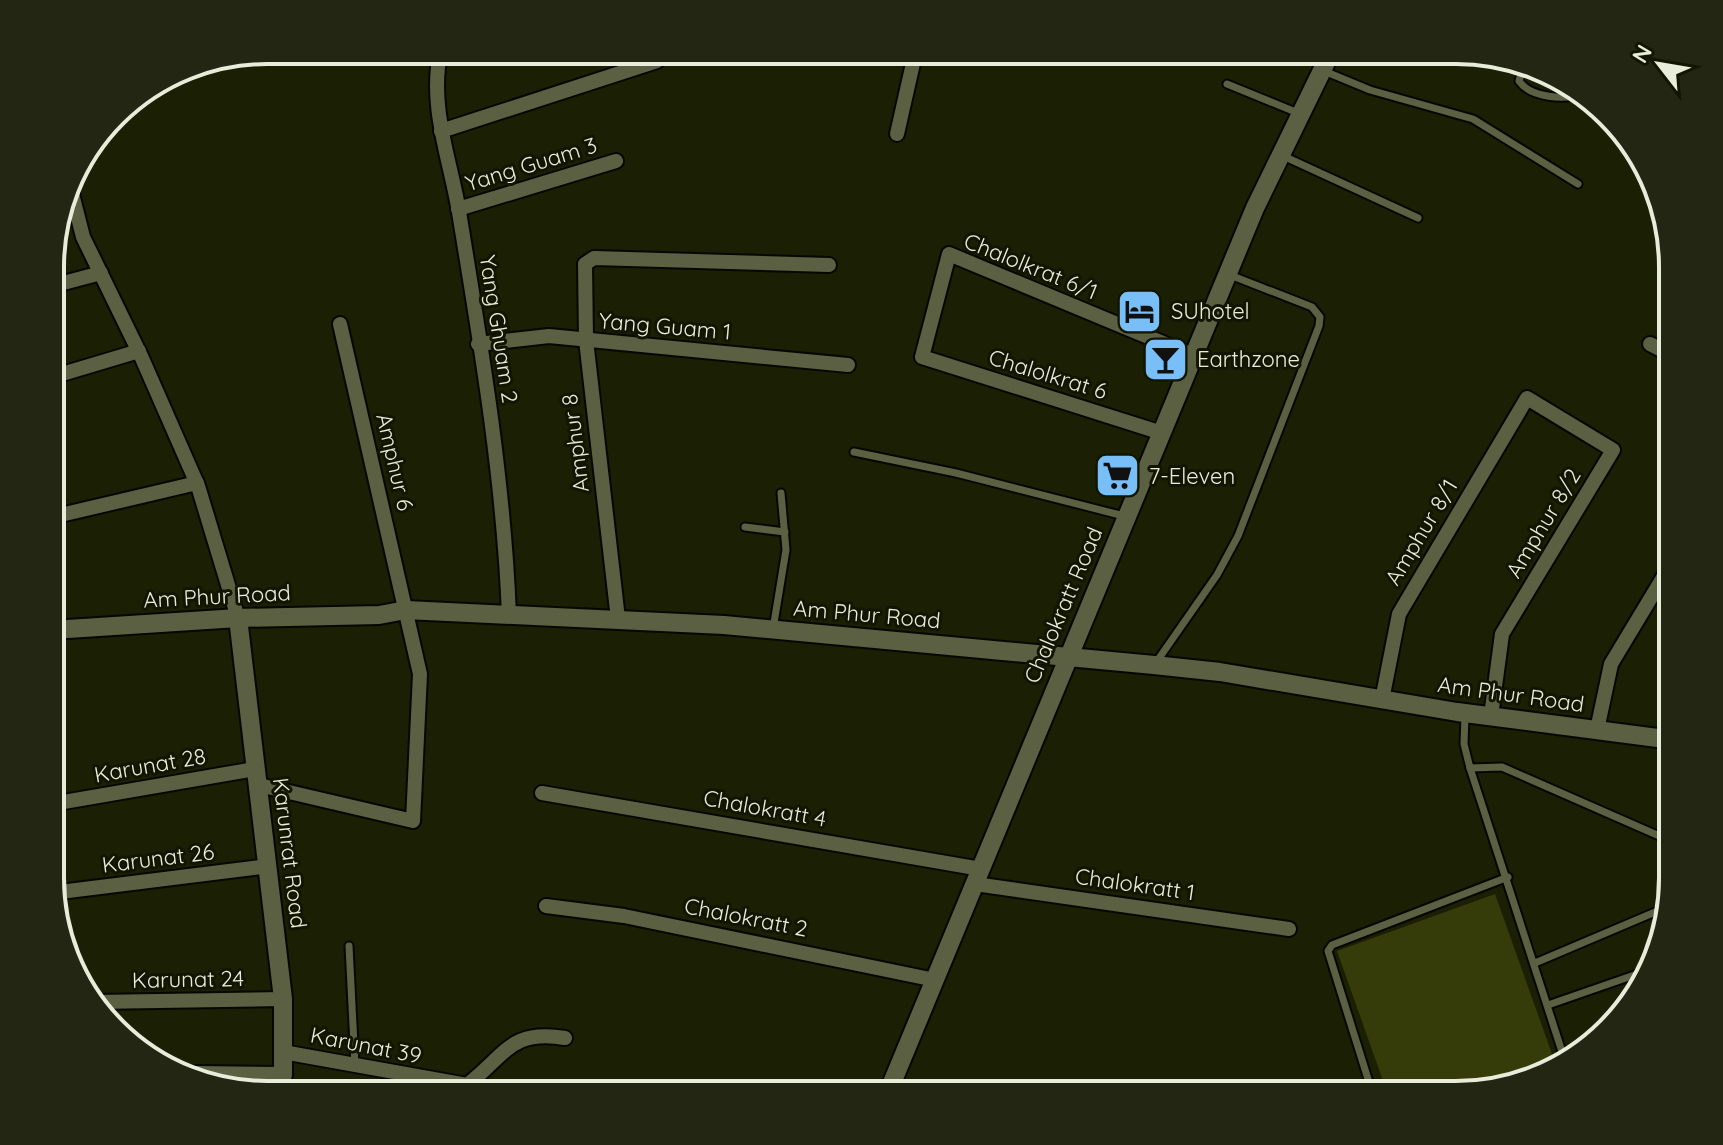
<svg xmlns="http://www.w3.org/2000/svg" width="1723" height="1145" font-family="Quicksand,sans-serif">
<style>
.green{fill:#353c09}
.lines{fill:none;stroke-linecap:round;stroke-linejoin:round}
.service-casing{stroke:#060800;stroke-width:11}
.minor-casing{stroke:#060800;stroke-width:18}
.tertiary-casing{stroke:#060800;stroke-width:22}
.service{stroke:#5b6042;stroke-width:7}
.minor{stroke:#5b6042;stroke-width:14}
.tertiary{stroke:#5b6042;stroke-width:18}
.labels{text-anchor:middle;stroke-width:6;stroke-linejoin:round;paint-order:stroke}
.street-label{font-size:22px;fill:#e8ecdb;stroke:#121500}
.poi-label{font-size:22px;fill:#e8ecdb;stroke:#121500;text-anchor:start}
.rim{fill:none;stroke:#e8ecdb;stroke-width:4}
</style>
<rect width="100%" height="100%" fill="#1b1f03"/>
<!-- green -->
<polygon class="green" points="1495,894 1557,1068 1469,1095 1388,1095 1337,951"/>
<g class="lines">
<defs>
<g id="service">
<polyline points="1396,50 1408,58"/>
<path d="M1522,70L1519,81C1530,97 1566,102 1582,92"/>
<polyline points="1324,71 1370,90 1473,119 1578,184"/>
<polyline points="1227,84 1298,113"/>
<polyline points="1281,155 1418,218"/>
<polyline points="854,452 956,473 1124,516"/>
<polyline points="745,527 785,532"/>
<polyline points="773,629 786,550 781,493"/>
<polyline points="1155,664 1217,575 1238,536 1319,326 1320,317 1312,307 1230,275"/>
<polyline points="1465,716 1464,744 1470,768 1566,1064"/>
<polyline points="1470,768 1502,767 1673,842"/>
<polyline points="349,946 355,1065"/>
<polyline points="1535,963 1667,907"/>
<polyline points="1548,1005 1646,971"/>
<polyline points="1373,1095 1328,951 1332,945 1508,877"/>
</g>
<g id="minor">
<path d="M441,50C428,105 450,158 459,212C481,346 504,481 509,616"/>
<polyline points="441,131 657,61"/>
<polyline points="897,134 916,50"/>
<polyline points="69,182 83,237 141,356 198,486 238,618"/>
<polyline points="458,209 616,161"/>
<polyline points="52,286 101,273"/>
<polyline points="478,344 549,336 848,365"/>
<polyline points="1650,344 1673,356"/>
<polyline points="52,377 139,351"/>
<polyline points="1162,433 922,357 949,254 1194,356"/>
<polyline points="52,517 197,483"/>
<polyline points="618,619 586,340 585,264 594,258 829,265"/>
<polyline points="1382,700 1399,614 1527,398 1613,450 1502,634 1491,716"/>
<polyline points="1597,730 1611,664 1673,561"/>
<polyline points="259,785 413,821 420,674 340,324"/>
<polyline points="542,793 981,869"/>
<polyline points="52,804 255,769"/>
<polyline points="975,884 1289,929"/>
<polyline points="52,893 269,866"/>
<polyline points="546,906 624,916 935,980"/>
<polyline points="94,1002 283,999"/>
<path d="M283,1052L467,1085C506,1055 510,1029 565,1038"/>
<polyline points="196,1073 283,1074"/>
</g>
<g id="tertiary">
<polyline points="238,618 283,999 283,1074 279,1095"/>
<polyline points="52,630 238,618 379,615 406,610 724,625 1154,665 1220,672 1457,712 1673,740"/>
<polyline points="887,1095 1255,208 1332,50"/>
</g>
</defs>
<!-- service casing -->
<use href="#service" class="service-casing"/>
<!-- minor casing -->
<use href="#minor" class="minor-casing"/>
<!-- tertiary casing -->
<use href="#tertiary" class="tertiary-casing"/>
<!-- service -->
<use href="#service" class="service"/>
<!-- minor -->
<use href="#minor" class="minor"/>
<!-- tertiary -->
<use href="#tertiary" class="tertiary"/>
</g>
<!-- icons -->
<defs>
<symbol id="hotel-square" viewBox="-11 -11 22 22"><rect x="-9" y="-9" width="18" height="18" rx="4" fill="#78bff7" stroke="#121500"/><path d="M-6-4.5h1.5V1H6V5H4.5V3h-9V5H-6ZM-4 0a1.8 1.8 0 1 1 3.6 0ZM.5 0V-2.5h3Q6-2.5 6 0Z" fill="#111"/></symbol>
<symbol id="bar-square" viewBox="-11 -11 22 22"><rect x="-9" y="-9" width="18" height="18" rx="4" fill="#78bff7" stroke="#121500"/><path d="M-6-5H6L.8 .8V4.5H3.5V6h-7V4.5H-.8V.8Z" fill="#111"/></symbol>
<symbol id="supermarket-square" viewBox="-11 -11 22 22"><rect x="-9" y="-9" width="18" height="18" rx="4" fill="#78bff7" stroke="#121500"/><path d="M-6-5.5h2.5l.6 2H6L4.5 2H-2.5L-4.4-4H-6ZM-1.5 3.2a1.3 1.3 0 1 0 .1 0ZM3 3.2a1.3 1.3 0 1 0 .1 0Z" fill="#111"/></symbol>
</defs>
<g fill-rule="evenodd">
<use href="#hotel-square" x="1114" y="286" width="51" height="51"/>
<use href="#bar-square" x="1140" y="334" width="51" height="51"/>
<use href="#supermarket-square" x="1092" y="450" width="51" height="51"/>
</g>
<g class="labels">
<!-- street labels -->
<g class="street-label">
<text transform="translate(531 164) rotate(-17)" y="8">Yang Guam 3</text>
<text transform="translate(1031 266) rotate(22)" y="8">Chalolkrat 6/1</text>
<text transform="translate(665 326) rotate(5)" y="8">Yang Guam 1</text>
<text transform="translate(499 329) rotate(81)" y="8">Yang Ghuam 2</text>
<text transform="translate(1048 374) rotate(17)" y="8">Chalolkrat 6</text>
<text transform="translate(575 443) rotate(-97)" y="8">Amphur 8</text>
<text transform="translate(395 462) rotate(77)" y="8">Amphur 6</text>
<text transform="translate(1543 523) rotate(-59)" y="8">Amphur 8/2</text>
<text transform="translate(1421 532) rotate(-59)" y="8">Amphur 8/1</text>
<text transform="translate(217 596) rotate(-3)" y="8">Am Phur Road</text>
<text transform="translate(1063 605) rotate(-67)" y="8">Chalokratt Road</text>
<text transform="translate(867 614) rotate(5)" y="8">Am Phur Road</text>
<text transform="translate(1511 694) rotate(8)" y="8">Am Phur Road</text>
<text transform="translate(150 765) rotate(-10)" y="8">Karunat 28</text>
<text transform="translate(765 808) rotate(10)" y="8">Chalokratt 4</text>
<text transform="translate(290 853) rotate(83)" y="8">Karunrat Road</text>
<text transform="translate(158 858) rotate(-7)" y="8">Karunat 26</text>
<text transform="translate(1135 884) rotate(8)" y="8">Chalokratt 1</text>
<text transform="translate(746 917) rotate(11)" y="8">Chalokratt 2</text>
<text transform="translate(188 979) rotate(-1)" y="8">Karunat 24</text>
<text transform="translate(366 1045) rotate(11)" y="8">Karunat 39</text>
</g>
<!-- poi labels -->
<g class="poi-label">
<text x="1171" y="319">SUhotel</text>
<text x="1197" y="367">Earthzone</text>
<text x="1149" y="484">7-Eleven</text>
</g>
</g>
<!-- crop -->
<path d="M0 0H1723V1145H0ZM267 64H1456A203 203 0 0 1 1659 267V878A203 203 0 0 1 1456 1081H267A203 203 0 0 1 64 878V267A203 203 0 0 1 267 64Z" fill="#232612" fill-rule="evenodd"/>
<path class="rim" d="M267 64H1456A203 203 0 0 1 1659 267V878A203 203 0 0 1 1456 1081H267A203 203 0 0 1 64 878V267A203 203 0 0 1 267 64Z"/>
<!-- north arrow -->
<g transform="translate(1659 64) rotate(301)" stroke="#121500" stroke-width="6" paint-order="stroke">
<path d="M0-6L14 30L0 20L-14 30Z" fill="#e8ecdb"/>
<text y="-12" font-size="22" font-weight="bold" text-anchor="middle" fill="#e8ecdb">N</text>
</g>
</svg>
